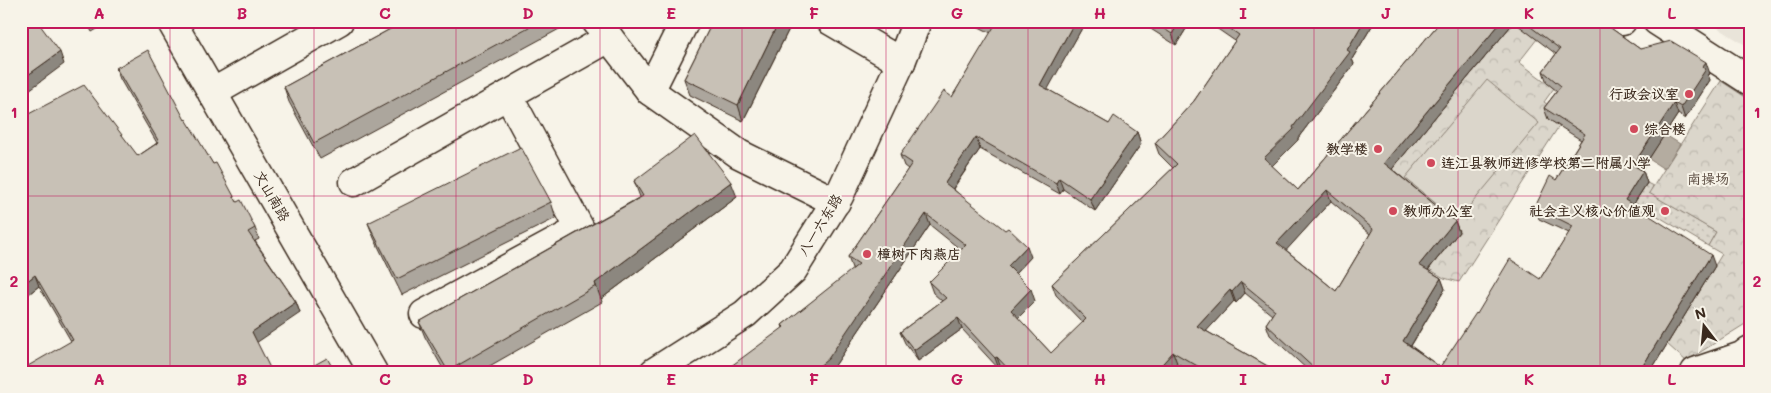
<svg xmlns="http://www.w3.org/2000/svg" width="1771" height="393" font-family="Mali,'LXGW WenKai TC',sans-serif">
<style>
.built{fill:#e9e4d9}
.grass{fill:url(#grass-dots);stroke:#8b8074}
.park{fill:url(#park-crowns);stroke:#8b8074}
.pitch{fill:#dbd6cb;stroke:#8b8074}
.water{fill:#b4aca0;stroke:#84786c}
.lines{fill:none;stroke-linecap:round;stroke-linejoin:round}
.street-casing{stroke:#3b2a1e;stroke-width:31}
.secondary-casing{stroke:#3b2a1e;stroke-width:31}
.street{stroke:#f7f3e8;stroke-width:28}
.secondary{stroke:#f7f3e8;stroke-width:28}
.wall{fill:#aca69d;stroke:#3b2a1e;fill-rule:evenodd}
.shaded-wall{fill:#8c877f;stroke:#3b2a1e}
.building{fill:#c8c1b6;stroke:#3b2a1e;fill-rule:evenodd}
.grid{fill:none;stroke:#c2185b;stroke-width:1;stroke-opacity:0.55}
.poi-dot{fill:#d1495b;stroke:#f7f3e8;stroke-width:2}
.labels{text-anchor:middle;stroke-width:4;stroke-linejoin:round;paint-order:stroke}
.poi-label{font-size:14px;font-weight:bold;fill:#3b2a1e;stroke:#f7f3e8;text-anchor:start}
.park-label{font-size:14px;fill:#5b4c41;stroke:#f7f3e8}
.street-label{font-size:14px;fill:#3b2a1e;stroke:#f7f3e8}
.neatline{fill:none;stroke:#c2185b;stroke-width:2}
.grid-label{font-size:16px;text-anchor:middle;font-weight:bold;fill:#c2185b}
</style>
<defs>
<pattern id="grass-dots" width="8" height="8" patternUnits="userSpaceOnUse" patternTransform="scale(1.25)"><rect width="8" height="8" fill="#dbd6cb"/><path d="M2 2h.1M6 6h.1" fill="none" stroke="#bdb8ae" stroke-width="1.8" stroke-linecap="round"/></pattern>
<pattern id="park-crowns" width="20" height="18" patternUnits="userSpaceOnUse" patternTransform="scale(1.25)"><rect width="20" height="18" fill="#dbd6cb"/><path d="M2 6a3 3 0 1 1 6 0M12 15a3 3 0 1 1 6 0" fill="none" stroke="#bdb8ae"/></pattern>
</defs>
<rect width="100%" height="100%" fill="#f7f3e8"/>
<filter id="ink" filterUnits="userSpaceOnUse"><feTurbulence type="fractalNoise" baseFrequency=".02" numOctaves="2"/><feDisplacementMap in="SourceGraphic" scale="10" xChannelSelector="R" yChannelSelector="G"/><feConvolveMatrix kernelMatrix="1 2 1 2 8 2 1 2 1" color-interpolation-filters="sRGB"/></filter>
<g filter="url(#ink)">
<!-- built -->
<polygon class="built" points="1707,21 1750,21 1750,48"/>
<!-- grass -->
<polygon class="grass" points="1647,183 1653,186 1650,193 1716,232 1708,246 1634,202"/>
<!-- park -->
<g class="park">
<polygon points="1515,21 1537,39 1519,62 1554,88 1544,102 1555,110 1548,119 1559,126 1459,282 1444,278 1429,269 1459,232 1388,174"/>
<polygon points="1721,81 1750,100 1750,321 1686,361 1667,344 1722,254 1708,246 1716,232 1649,193"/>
</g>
<!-- pitch -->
<polygon class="pitch" points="1487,80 1539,123 1457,221 1405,178"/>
<!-- water -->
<polygon class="water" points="1664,134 1680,144 1664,169 1649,159"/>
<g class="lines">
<defs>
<g id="street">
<polyline points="596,21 650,91 739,154 836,202"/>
<polyline points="831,21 901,62"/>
<polyline points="650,91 685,21"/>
<polyline points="212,93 339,21"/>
<polyline points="354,182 609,38"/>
<polyline points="424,314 580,229 508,95"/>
</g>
<g id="secondary">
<polyline points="171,21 373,372"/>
<polyline points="1617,21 1622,21"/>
<polyline points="1657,21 1750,81"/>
<polyline points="654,372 745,314 793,270 839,196 901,62 917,21"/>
<polyline points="1695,372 1742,356 1750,350"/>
</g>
</defs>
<!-- street casing -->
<use href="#street" class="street-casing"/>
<!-- secondary casing -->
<use href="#secondary" class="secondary-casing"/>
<!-- street -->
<use href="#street" class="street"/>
<!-- secondary -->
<use href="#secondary" class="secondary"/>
</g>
<!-- wall -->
<g class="wall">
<polygon points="86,21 111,21 92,32"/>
<polygon points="405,21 574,21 320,159 289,102 284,87"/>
<polygon points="713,21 793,21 743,121 690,95 684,79"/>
<path d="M967,21H1086L1047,89L1109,124L1137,132L1141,144L1095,211L1063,189L1060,194L980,149L953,189L1031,257L1015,274L1035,301L1018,318L1051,353L1083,323L1056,295L1052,284L1173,168L1159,154L1155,143L1194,101L1235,41L1206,21H1375L1352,59L1354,64L1298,138V140L1272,166L1298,190L1441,21H1601L1640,49L1710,74L1708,75L1710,80L1685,119L1678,114L1641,170L1643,171L1647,183L1633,205L1715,266L1650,372H1310L1270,335L1266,324L1272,315L1245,293L1236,303L1234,301L1206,331L1278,372H1192L1177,363L1169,372H1005L1001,368L999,369L962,329L918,361L905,343L900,332L942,301L933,293L929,282L961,250L930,225L832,370L783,328L782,325L854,269L852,268L848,257L908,169L904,166L900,155L952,97L991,33ZM1514,22L1556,54L1543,71L1547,83L1557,91L1544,108L1548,119L1581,140L1556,180L1535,207L1539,219L1569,233L1540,279L1477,314L1440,367L1411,346L1445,289L1441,278L1428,270L1459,232L1455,221L1392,169ZM1331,201L1370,234L1336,291L1286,250Z"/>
<polygon points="1144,21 1191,21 1176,45 1146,26"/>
<polygon points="116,68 185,120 237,202 255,228 259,239 255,241 296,302 300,313 71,341 39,286 21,300 21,118 138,156 157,143 120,79"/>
<polygon points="634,181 737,197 601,299 602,302 479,372 445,372 425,337 419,322 640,197"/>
<polygon points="551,202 556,218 402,295 374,238 368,223"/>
</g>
<!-- shaded-wall -->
<g class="shaded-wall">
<polygon points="779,21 793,21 743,121 738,105"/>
<polygon points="1075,21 1086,21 1044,96 1040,85"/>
<polygon points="1180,21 1191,21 1176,45 1172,34"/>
<polygon points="1364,21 1375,21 1352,59 1354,64 1298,138 1298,140 1269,169 1264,158 1293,127 1347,50"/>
<polygon points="1502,21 1514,21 1514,22 1388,174 1384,163"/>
<polygon points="60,52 64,64 21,96 21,80"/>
<polygon points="1706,62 1710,74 1708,75 1710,80 1685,119 1681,107 1702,67"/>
<polygon points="1674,103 1678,114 1637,177 1633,165"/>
<polygon points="1137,132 1141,144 1095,211 1090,199"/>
<polygon points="976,137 980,149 949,194 945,183"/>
<polygon points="1643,171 1647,183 1629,211 1625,200"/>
<polygon points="1059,178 1063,189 1060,194 1056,183"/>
<polygon points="731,182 737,197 601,299 595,283"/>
<polygon points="1327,190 1331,201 1282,255 1277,243"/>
<polygon points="926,214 930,225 832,370 830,372 813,372 813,371"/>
<polygon points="1455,221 1459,232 1423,276 1419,265"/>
<polygon points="1027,246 1031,257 1012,277 1008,266"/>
<polygon points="1711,255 1715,266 1650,372 1639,372"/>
<polygon points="35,275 39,286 21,300 21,286"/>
<polygon points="1441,278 1445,289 1407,352 1403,341"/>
<polygon points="1241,282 1245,293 1236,303 1232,292"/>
<polygon points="1031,289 1035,301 1015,321 1011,310"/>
<polygon points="1230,290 1234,301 1201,337 1197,326"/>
<polygon points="296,302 300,313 256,343 252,332"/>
<polygon points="958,318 962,329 918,361 914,350"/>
<polygon points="1173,352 1177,363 1169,372 1155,372"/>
<polygon points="997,357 1001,368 999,369 995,358"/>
</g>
<!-- building -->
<g class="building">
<polygon points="21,21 37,21 60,52 21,80"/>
<polygon points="405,21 540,21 314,143 284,87"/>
<polygon points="713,21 779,21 738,105 684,79"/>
<path d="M986,21H1075L1040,85L1109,124L1114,116L1137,132L1090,199L1059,178L1056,183L976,137L945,183L1005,230L1008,228L1027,246L1008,266L1031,289L1011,310L1051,353L1086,319L1052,284L1177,164L1155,143L1194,101L1239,35L1219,21H1364L1347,50L1350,52L1293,127L1294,129L1264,158L1298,190L1441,21H1502L1384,163L1455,221L1419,265L1441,278L1403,341L1440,367L1476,313L1477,314L1510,259L1540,279L1573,226L1535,207L1550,176L1556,180L1585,134L1544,108L1561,86L1543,71L1560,49L1523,21H1601L1640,49L1671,41L1706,62L1702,67L1706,69L1681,107L1674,103L1633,165L1643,171L1625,200L1711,255L1639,372H1318L1266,324L1275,310L1241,282L1232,292L1230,290L1197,326L1278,372H1208L1173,352L1155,372H1011L997,357L995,358L958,318L914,350L900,332L946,298L929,282L966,245L926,214L828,359L813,371L814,372H723L784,327L782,325L859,264L848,257L912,163L900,155L944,91L952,97L995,25ZM1327,190L1373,229L1336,291L1277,243Z"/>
<polygon points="1152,21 1180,21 1172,34"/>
<polygon points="148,50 185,120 186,119 213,164 216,163 237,202 241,200 255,228 248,232 296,302 252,332 272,372 21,372 21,370 73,340 35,275 21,286 21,118 84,85 138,156 159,142 116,68"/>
<polygon points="695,135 731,182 595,283 596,286 448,371 419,322 643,196 634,181"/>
<polygon points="521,147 551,202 397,279 368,223"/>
<polygon points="327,358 335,372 302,372"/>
</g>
</g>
<!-- grid -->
<path class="grid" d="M170,21V372M314,21V372M456,21V372M600,21V372M742,21V372M886,21V372M1028,21V372M1172,21V372M1314,21V372M1458,21V372M1600,21V372M21,196H1750"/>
<!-- markers -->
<g class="poi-dot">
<circle cx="1689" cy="94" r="5"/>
<circle cx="1634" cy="129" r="5"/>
<circle cx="1378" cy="149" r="5"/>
<circle cx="1431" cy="163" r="5"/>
<circle cx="1393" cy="211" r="5"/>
<circle cx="1665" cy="211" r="5"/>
<circle cx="867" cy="254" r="5"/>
</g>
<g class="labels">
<!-- poi labels -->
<g class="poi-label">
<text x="1679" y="99" text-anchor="end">行政会议室</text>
<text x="1644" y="134">综合楼</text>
<text x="1368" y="154" text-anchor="end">教学楼</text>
<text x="1441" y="168">连江县教师进修学校第二附属小学</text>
<text x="1403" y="216">教师办公室</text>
<text x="1655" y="216" text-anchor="end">社会主义核心价值观</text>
<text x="877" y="259">樟树下肉燕店</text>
</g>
<!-- park labels -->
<g class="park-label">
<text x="1708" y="184">南操场</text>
</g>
<!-- street labels -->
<g class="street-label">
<text transform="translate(272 196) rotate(60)" y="5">文山南路</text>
<text transform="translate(820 225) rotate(-58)" y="5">八一六东路</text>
</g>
</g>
<!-- margin -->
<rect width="1771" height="393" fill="none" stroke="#f7f3e8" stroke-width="55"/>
<!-- north arrow -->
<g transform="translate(1704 326) rotate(344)" stroke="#f7f3e8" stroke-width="4" paint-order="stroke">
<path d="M0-4L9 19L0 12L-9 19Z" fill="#3b2a1e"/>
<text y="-8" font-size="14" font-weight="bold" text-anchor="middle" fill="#3b2a1e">N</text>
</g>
<rect x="28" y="28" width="1716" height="338" class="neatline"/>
<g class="grid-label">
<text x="99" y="19">A</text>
<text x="242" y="19">B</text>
<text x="385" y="19">C</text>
<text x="528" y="19">D</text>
<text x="671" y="19">E</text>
<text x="814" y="19">F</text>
<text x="957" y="19">G</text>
<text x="1100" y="19">H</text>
<text x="1243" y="19">I</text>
<text x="1386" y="19">J</text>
<text x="1529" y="19">K</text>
<text x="1672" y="19">L</text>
<text x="14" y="118">1</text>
<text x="1757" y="118">1</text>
<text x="14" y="287">2</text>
<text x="1757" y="287">2</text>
<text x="99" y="385">A</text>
<text x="242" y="385">B</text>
<text x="385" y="385">C</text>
<text x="528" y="385">D</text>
<text x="671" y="385">E</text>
<text x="814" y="385">F</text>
<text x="957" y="385">G</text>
<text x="1100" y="385">H</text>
<text x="1243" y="385">I</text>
<text x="1386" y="385">J</text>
<text x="1529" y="385">K</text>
<text x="1672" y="385">L</text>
</g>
</svg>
